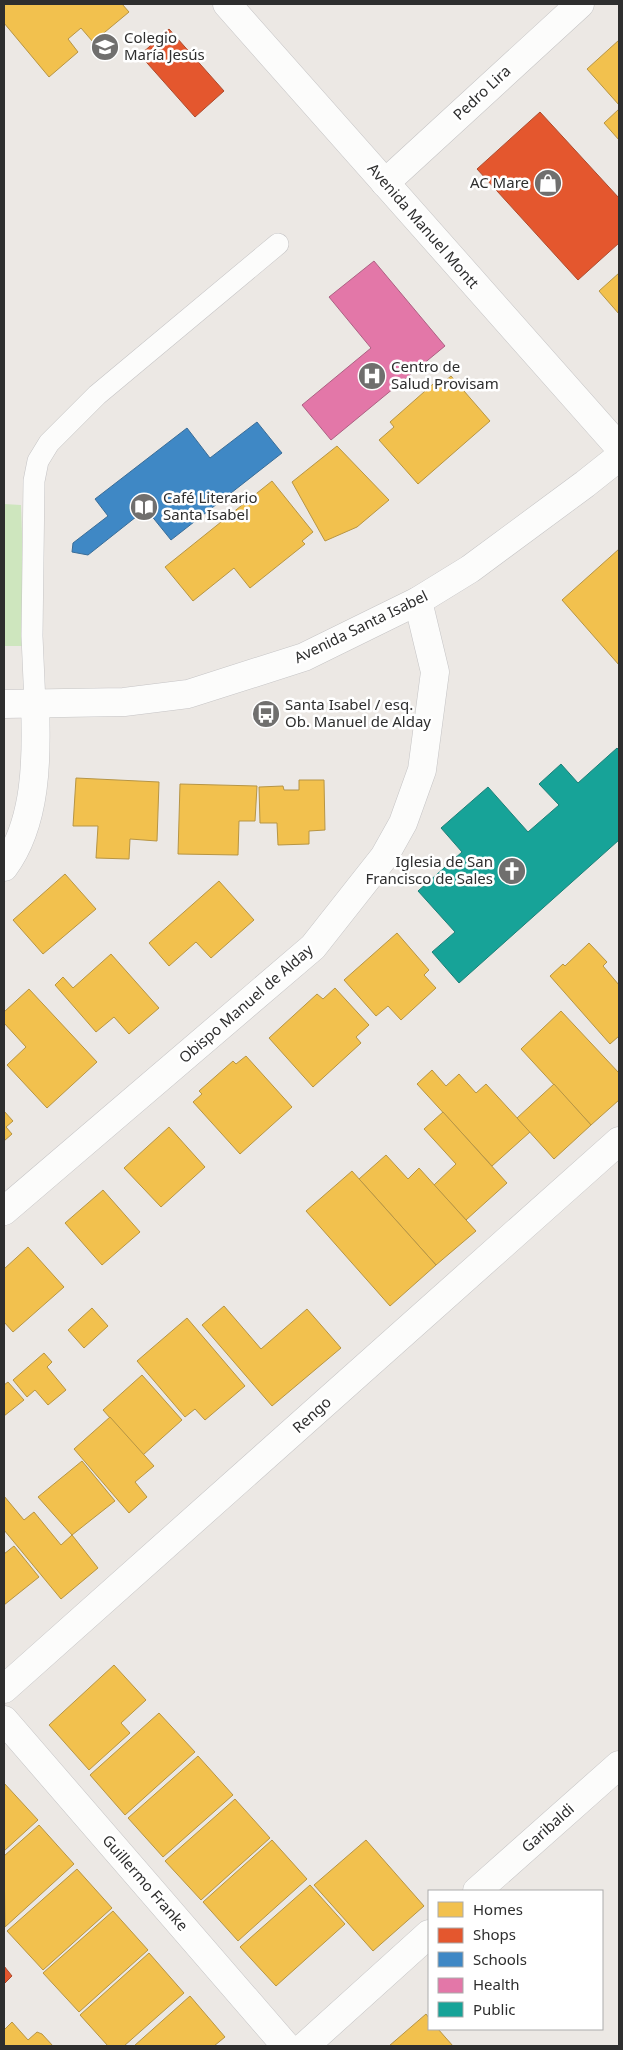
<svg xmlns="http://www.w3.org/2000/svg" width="623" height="2050" font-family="'Noto Sans',sans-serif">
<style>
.green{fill:#cee6be}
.homes{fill:#f2c14e;stroke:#b79544}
.shops{fill:#e4572e;stroke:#ad4b2e}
.schools{fill:#3f88c5;stroke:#3a6d98}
.health{fill:#e377a8;stroke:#ad6183}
.public{fill:#17a398;stroke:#1e8078}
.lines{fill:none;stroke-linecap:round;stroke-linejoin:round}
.service-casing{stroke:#c5c4c5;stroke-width:22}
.minor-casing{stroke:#c5c4c5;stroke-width:29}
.secondary-casing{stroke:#c5c4c5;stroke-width:29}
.service{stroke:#fcfcfb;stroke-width:21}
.minor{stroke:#fcfcfb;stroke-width:28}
.secondary{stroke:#fcfcfb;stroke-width:28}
.labels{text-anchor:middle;stroke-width:5;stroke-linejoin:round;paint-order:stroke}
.poi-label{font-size:15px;fill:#2e2e2e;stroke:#fff;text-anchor:start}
.street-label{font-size:15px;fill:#2e2e2e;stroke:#fff}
</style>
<rect width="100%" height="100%" fill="#ece8e4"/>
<!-- green -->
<polygon class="green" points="4,504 21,505 26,646 4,646"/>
<!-- homes -->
<g class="homes">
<polygon points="4,4 122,4 129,12 93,42 81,28 68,39 78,52 49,77 4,23"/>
<polygon points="619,40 619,105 587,69"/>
<polygon points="619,109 619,140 604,123"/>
<polygon points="619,273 619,314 599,291"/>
<polygon points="451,376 490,421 418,484 379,440 394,427 390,422 433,384 437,388"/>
<polygon points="337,446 389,500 357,527 325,541 292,482"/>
<polygon points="272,481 313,532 302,541 305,544 250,588 234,568 193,601 165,567"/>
<polygon points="619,549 619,665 562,600"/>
<polygon points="76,778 159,782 157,841 130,839 129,859 96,858 98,826 73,826"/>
<polygon points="299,780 324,780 325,830 309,831 309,844 278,845 277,823 260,823 259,787 283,786 284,790 299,790"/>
<polygon points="180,784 257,786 255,821 239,821 238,855 178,854"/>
<polygon points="65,874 96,909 43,954 13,920"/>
<polygon points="219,881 254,920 211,958 196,942 169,966 149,943"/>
<polygon points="397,933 429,970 424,975 436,988 401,1020 388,1006 376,1016 344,980"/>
<polygon points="589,943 607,962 603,966 619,985 619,1036 610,1044 550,976 563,964 565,966"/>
<polygon points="111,954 159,1008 129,1034 114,1017 96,1032 55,985 63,977 73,988"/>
<polygon points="335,988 369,1025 356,1037 361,1043 313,1087 269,1038 317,994 323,999"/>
<polygon points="29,989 97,1062 47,1108 7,1065 26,1047 4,1023 4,1012"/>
<polygon points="561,1011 619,1073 619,1100 591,1125 521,1049"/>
<polygon points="246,1056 292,1107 240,1154 193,1102 202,1094 199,1091 233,1061 236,1064"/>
<polygon points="432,1070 446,1086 459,1074 476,1093 486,1084 530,1132 492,1166 417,1084"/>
<polygon points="554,1084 591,1125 554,1159 517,1118"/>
<polygon points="4,1111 13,1121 6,1127 12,1134 4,1141"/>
<polygon points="443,1112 507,1183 466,1220 434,1185 456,1164 424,1129"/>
<polygon points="169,1127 205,1167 161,1207 124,1168"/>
<polygon points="386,1155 408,1179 419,1168 476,1231 436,1265 359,1179"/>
<polygon points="352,1171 436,1265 390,1306 306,1211"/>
<polygon points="103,1190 140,1232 102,1265 65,1223"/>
<polygon points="28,1247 64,1287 13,1332 4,1322 4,1269"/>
<polygon points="224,1306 261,1349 307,1309 341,1348 272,1406 202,1325"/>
<polygon points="92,1308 108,1326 84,1348 68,1330"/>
<polygon points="187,1318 245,1386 205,1420 195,1409 185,1417 137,1361"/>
<polygon points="44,1353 52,1362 47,1367 66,1390 48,1405 35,1390 27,1397 13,1380"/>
<polygon points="142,1375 182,1420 143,1455 103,1410"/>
<polygon points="8,1382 24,1400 4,1416 4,1385"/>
<polygon points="110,1417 154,1466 135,1482 147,1497 129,1513 74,1449"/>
<polygon points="82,1461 115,1501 72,1535 38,1497"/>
<polygon points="4,1496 24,1520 34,1512 61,1545 72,1535 98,1568 61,1599 4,1530"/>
<polygon points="14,1546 39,1577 4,1605 4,1554"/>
<polygon points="114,1665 146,1700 121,1723 130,1733 89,1770 49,1725"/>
<polygon points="159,1713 195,1752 125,1815 90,1775"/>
<polygon points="198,1756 233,1795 163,1857 128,1818"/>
<polygon points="4,1783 38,1820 4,1851"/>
<polygon points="235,1799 270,1838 201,1900 165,1861"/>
<polygon points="39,1825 74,1864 5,1927 4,1856"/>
<polygon points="272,1840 307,1879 238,1941 203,1902"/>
<polygon points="366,1840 424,1906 373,1951 314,1885"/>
<polygon points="77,1869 112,1908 43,1970 7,1931"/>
<polygon points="310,1885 345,1924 276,1986 240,1947"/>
<polygon points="113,1911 148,1950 79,2012 43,1973"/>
<polygon points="149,1953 184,1993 124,2046 108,2046 80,2015"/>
<polygon points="190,1996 225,2037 214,2046 134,2046"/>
<polygon points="426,2014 429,2018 429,2029 438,2029 453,2046 389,2046"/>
<polygon points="12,2022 28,2040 37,2032 42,2034 53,2046 4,2046 4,2030"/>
</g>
<!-- shops -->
<g class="shops">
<polygon points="169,29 224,91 195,117 140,55"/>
<polygon points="540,112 619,198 619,243 578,280 477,169"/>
<polygon points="4,1966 12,1976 4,1984"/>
</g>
<!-- schools -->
<polygon class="schools" points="257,422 282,453 171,540 146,509 88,555 72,552 73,543 108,516 95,499 187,428 210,458"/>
<!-- health -->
<polygon class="health" points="374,261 445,346 331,440 302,405 371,348 329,297"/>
<!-- public -->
<polygon class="public" points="617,748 619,750 619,840 459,983 432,952 455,932 418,891 462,852 441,828 488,787 528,832 559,805 539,784 561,764 578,783"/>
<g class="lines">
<defs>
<polyline id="service" points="35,704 32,636 34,481 38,461 49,443 97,395 278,244"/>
<g id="minor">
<polyline points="385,183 580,4"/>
<path d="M4,867C37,823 37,757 35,704"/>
<polyline points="4,1211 313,947 384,857 403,823 422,770 435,672 418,601"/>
<polyline points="4,1689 619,1141"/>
<polyline points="4,1720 286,2046"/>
<polyline points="477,1891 619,1765"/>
<polyline points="305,2046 429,1934"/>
</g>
<g id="secondary">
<polyline points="227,4 619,447"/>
<polyline points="4,704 124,702 188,694 304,657 418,601 470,569 585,484 619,457"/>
</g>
</defs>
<!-- service casing -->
<use href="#service" class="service-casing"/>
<!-- minor casing -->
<use href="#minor" class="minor-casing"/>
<!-- secondary casing -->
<use href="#secondary" class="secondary-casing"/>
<!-- service -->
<use href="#service" class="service"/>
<!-- minor -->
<use href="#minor" class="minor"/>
<!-- secondary -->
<use href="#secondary" class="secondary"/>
</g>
<!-- icons -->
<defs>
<symbol id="school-disc" viewBox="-11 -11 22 22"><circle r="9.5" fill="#706f6e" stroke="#fff"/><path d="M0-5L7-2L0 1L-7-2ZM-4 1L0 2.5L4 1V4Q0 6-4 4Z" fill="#fff"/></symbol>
<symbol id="shop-disc" viewBox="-11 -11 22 22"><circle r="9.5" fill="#706f6e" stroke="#fff"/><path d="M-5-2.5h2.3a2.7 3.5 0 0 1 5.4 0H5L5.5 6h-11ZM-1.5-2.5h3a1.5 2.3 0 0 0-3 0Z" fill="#fff"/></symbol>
<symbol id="hospital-disc" viewBox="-11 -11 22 22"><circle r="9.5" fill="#706f6e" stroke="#fff"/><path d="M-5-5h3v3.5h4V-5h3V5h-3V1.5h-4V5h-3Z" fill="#fff"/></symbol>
<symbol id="library-disc" viewBox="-11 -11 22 22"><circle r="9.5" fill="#706f6e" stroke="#fff"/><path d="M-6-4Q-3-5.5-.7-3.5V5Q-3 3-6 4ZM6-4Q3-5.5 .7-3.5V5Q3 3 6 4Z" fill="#fff"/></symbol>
<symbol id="bus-disc" viewBox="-11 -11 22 22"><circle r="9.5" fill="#706f6e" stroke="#fff"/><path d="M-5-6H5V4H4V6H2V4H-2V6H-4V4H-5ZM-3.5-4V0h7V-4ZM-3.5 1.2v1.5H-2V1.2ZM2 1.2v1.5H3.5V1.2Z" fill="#fff"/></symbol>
<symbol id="church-disc" viewBox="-11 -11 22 22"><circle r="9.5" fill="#706f6e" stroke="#fff"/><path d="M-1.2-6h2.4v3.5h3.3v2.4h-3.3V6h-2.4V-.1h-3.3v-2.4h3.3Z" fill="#fff"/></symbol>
</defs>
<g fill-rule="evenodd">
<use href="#school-disc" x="89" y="31" width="32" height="32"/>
<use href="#shop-disc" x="532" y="167" width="32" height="32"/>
<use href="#hospital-disc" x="356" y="360" width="32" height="32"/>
<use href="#library-disc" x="128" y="491" width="32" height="32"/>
<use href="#bus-disc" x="250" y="698" width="32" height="32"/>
<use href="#church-disc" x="496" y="855" width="32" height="32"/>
</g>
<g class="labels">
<!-- poi labels -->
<g class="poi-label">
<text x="124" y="43">Colegio<tspan x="124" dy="17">María Jesús</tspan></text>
<text x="529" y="188" text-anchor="end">AC Mare</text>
<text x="391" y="372">Centro de<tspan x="391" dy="17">Salud Provisam</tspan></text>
<text x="163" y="503">Café Literario<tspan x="163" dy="17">Santa Isabel</tspan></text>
<text x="285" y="710">Santa Isabel / esq.<tspan x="285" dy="17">Ob. Manuel de Alday</tspan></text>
<text x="493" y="867" text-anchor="end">Iglesia de San<tspan x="493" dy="17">Francisco de Sales</tspan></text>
</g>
<!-- street labels -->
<g class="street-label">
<text transform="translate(482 93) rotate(-43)" y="5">Pedro Lira</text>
<text transform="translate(423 226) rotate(49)" y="5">Avenida Manuel Montt</text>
<text transform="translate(361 627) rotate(-26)" y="5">Avenida Santa Isabel</text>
<text transform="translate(246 1004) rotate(-41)" y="5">Obispo Manuel de Alday</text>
<text transform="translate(312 1415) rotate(-42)" y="5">Rengo</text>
<text transform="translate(548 1828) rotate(-42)" y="5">Garibaldi</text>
<text transform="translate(145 1883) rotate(49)" y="5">Guillermo Franke</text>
</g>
</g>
<!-- border -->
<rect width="623" height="2050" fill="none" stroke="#2e2e2e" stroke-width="10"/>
<!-- legend -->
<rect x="428" y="1890" width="175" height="140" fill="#ffffff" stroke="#ababab"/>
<rect x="438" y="1902" width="25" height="15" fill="#f2c14e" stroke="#ababab"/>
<text x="473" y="1915" font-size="15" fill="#2e2e2e">Homes</text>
<rect x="438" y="1928" width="25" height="15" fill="#e4572e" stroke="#ababab"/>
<text x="473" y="1940" font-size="15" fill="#2e2e2e">Shops</text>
<rect x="438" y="1952" width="25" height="15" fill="#3f88c5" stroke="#ababab"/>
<text x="473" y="1965" font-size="15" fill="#2e2e2e">Schools</text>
<rect x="438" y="1978" width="25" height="15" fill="#e377a8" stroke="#ababab"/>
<text x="473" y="1990" font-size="15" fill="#2e2e2e">Health</text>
<rect x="438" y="2002" width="25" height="15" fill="#17a398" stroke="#ababab"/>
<text x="473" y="2015" font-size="15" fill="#2e2e2e">Public</text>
</svg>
